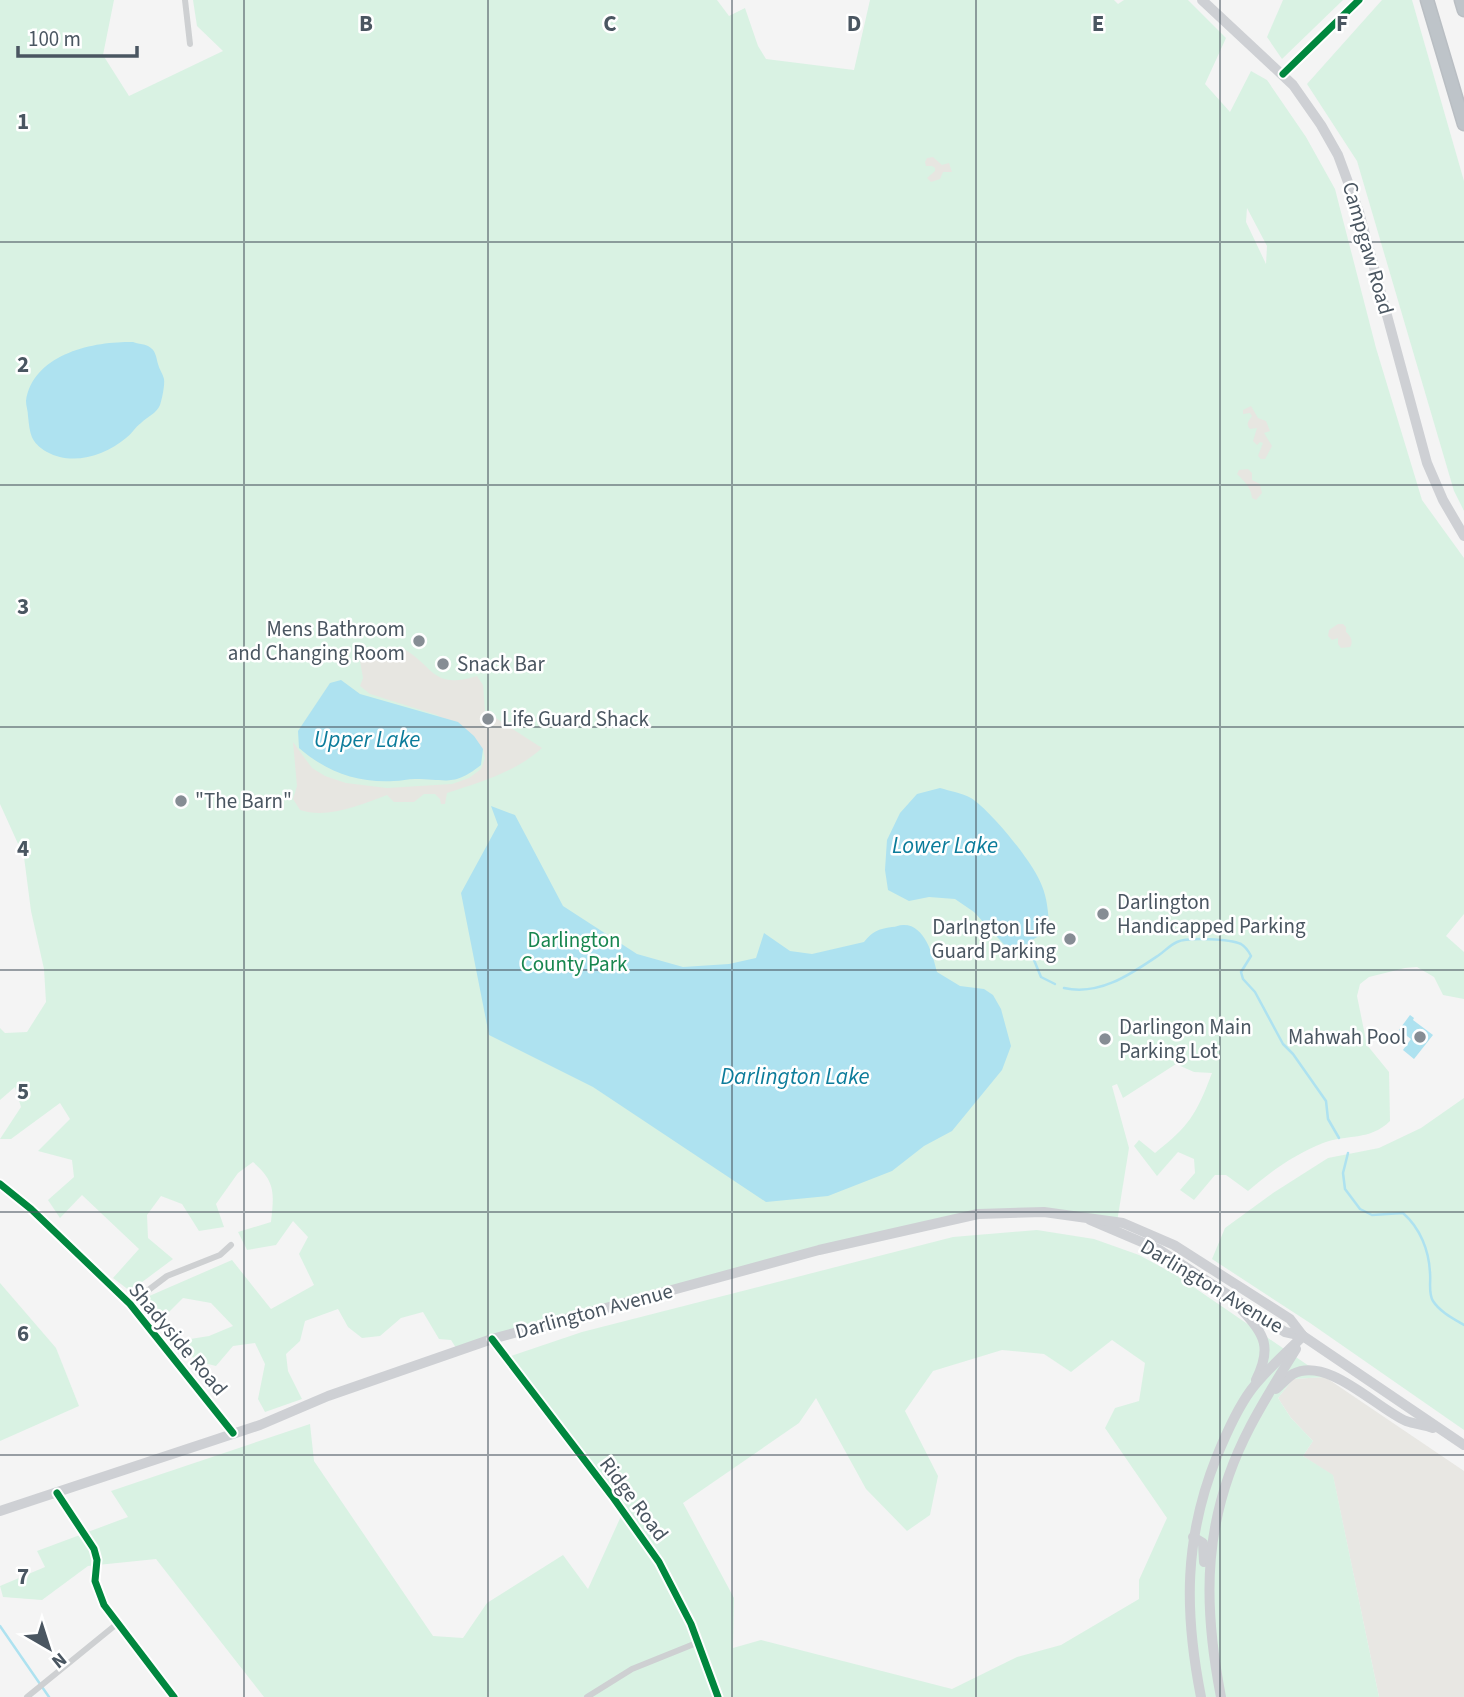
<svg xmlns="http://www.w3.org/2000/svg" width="1464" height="1697" font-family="'Source Sans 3',sans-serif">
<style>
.commercial{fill:#e8e7e3}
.green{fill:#d9f2e3;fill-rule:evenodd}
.sand{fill:#e7e6e1}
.water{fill:#aee2f0}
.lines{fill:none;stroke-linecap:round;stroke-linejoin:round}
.stream{stroke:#aee2f0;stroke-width:2.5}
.highway-casing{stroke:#b9bec3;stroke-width:15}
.street{stroke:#ced0d2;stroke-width:6}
.secondary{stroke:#ced0d4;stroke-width:10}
.highway{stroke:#bec4c9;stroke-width:12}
.cycleway-casing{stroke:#fff;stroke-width:11}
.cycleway{stroke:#00873e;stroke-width:7}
.grid{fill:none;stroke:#4a5661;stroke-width:2;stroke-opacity:0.55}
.poi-dot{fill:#868d94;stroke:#fff;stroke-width:2.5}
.labels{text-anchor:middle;stroke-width:5;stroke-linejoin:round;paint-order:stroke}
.street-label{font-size:21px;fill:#4a5661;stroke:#fff}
.poi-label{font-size:21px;fill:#4a5661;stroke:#fff;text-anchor:start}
.park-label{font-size:21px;fill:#17864f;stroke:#fff}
.water-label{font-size:23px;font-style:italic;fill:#0c7c9b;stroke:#fff}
.grid-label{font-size:23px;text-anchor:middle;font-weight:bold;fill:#4a5661;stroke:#fff;stroke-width:5;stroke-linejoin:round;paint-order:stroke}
</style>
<rect width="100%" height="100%" fill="#f4f4f4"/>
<!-- commercial -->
<polygon class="commercial" points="1325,1377 1464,1471 1464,1697 1379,1697 1333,1476 1303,1456 1313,1441 1291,1418 1278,1398 1293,1379"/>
<!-- green -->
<g class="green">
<path d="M0,0H114L103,55L129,96L223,51L197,26L193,0H717L729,16L745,8L758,46L766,59L854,70L870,0H1114L1118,4L1124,0H1188L1226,38L1205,84L1230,112L1251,71L1267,80L1306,137L1335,189L1376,348L1422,500L1464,558V914L1446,936L1464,952V999L1443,995L1434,977L1417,967L1405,968L1369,977L1360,984L1357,996L1367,1045L1389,1072L1390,1121C1370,1141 1347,1134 1323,1143C1295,1154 1270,1172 1248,1191L1226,1175H1215L1194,1200L1180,1190L1195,1173L1194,1159L1178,1152L1157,1176L1134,1146L1139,1140L1155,1153C1189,1126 1196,1115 1212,1073L1194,1072L1176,1064L1123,1098L1117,1084L1112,1086L1129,1148L1117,1222L1066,1215L956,1217L458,1351L451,1340L439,1339L423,1312L401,1318L380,1336L362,1338L348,1327L338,1309L305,1321L300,1341L286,1354L288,1371L302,1399L265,1412L258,1399L265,1364L255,1343L233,1346L216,1366L196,1361L178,1341L209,1336L233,1326L211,1303L183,1298L160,1321L147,1297L232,1260L271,1309L314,1285L299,1254L308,1237L293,1221L276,1245L247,1250L238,1232L271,1222C274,1193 276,1182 253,1162L238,1173L216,1204L224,1227L199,1231L182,1204L161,1196L147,1215L148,1238L173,1259L130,1291L113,1278L139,1249L82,1195L60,1218L48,1200L74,1177L72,1160L38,1151L70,1119L60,1103L11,1139H0L21,1107L15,1087L0,1100V1028L5,1033L27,1032L46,1002L44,969L31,911L24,857L0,804ZM1247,208L1267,246L1266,264L1246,222Z"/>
<polygon points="1283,0 1343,0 1282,59 1267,37"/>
<polygon points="1382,0 1412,0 1464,181 1464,511 1454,491 1357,161 1307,84"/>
<polygon points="1464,1098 1464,1430 1310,1323 1212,1259 1225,1228 1273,1193 1328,1158 1379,1148 1421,1128"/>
<path d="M1037,1230L1094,1239L1139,1255L1176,1275L1325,1377L1293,1379L1278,1398L1291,1418L1313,1441L1303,1456L1333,1475L1379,1697H264L156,1559L88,1566L42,1600L3,1597L0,1586L45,1567L37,1551L128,1517L111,1491L310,1424L314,1461L433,1636L463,1638L487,1603L563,1555L588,1589L622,1514L508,1357L582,1332L953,1237ZM1112,1340L1145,1363L1139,1401L1115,1408L1105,1428L1167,1518L1139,1580V1599L1061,1645L1017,1657L952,1689L761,1640L733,1648L734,1598L683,1503L799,1423L816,1398L866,1489L907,1531L930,1515L938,1476L905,1411L933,1371L1002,1350L1044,1354L1071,1372Z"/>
<polygon points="0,1283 56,1348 79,1406 0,1441"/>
</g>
<!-- sand -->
<g class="sand">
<polygon points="933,157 942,165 949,163 952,172 943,172 940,179 931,182 927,178 935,171 935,168 932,166 926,166 925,162 927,158"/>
<path d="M1251,406L1258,418L1266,421L1270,431L1264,433L1272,446L1265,459H1261L1258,456L1263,443L1260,442L1257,445L1253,441L1257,428L1250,429C1245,423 1249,421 1252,416L1250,413L1243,414V410Z"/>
<path d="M1248,469L1252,473V480L1260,484L1262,493L1256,500L1252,498C1251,487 1244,481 1237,474L1239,470Z"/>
<path d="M1338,624H1343L1346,627V632C1350,635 1354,642 1350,647L1341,648L1338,644V638L1332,640L1328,636L1329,630Z"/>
<path d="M406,650C436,670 434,689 477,676L483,685L485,711L542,748C516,772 480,782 447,793L445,804H441L440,799L435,794H424L414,802H394L387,795C361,805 327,819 300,810L293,799L297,786L293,742L312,768L325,776L346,783L387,788L452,784L469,778L481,769L485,758L483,749L437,715L370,694L360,686L363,678L359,655Z"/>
</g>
<!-- water -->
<g class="water">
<path d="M133,342C138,344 144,344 148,346C156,350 156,357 158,364C159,369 163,374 164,379C165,385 162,399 160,405C157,413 147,417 141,423C135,427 132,434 126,438C105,456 72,466 47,452C30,442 30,433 28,416C28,411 26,406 26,401C33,354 93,341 133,342Z"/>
<path d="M341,680L360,694L458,722L474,736L483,749L481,765C453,787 447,779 415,779C408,779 401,781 394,781C357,783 327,772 299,748L298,731L330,683Z"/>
<path d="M940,788C950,791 962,793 971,798C991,811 1034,863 1042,886C1047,898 1048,911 1049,923L1039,936L1011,952L974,912L955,899L929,897L909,901L888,890L885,870L887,840L900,813L917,794Z"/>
<path d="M491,806L515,815L563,906L637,954L683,967L729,964L756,958L764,933L790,951L812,954L864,942C873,931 878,929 892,927C896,927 899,925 903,925C925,924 933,956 937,972L960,986L984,989L993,995L1001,1009L1011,1046L1002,1070L952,1131L924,1146L892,1171L828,1196L766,1202L593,1087L489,1035L461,893L498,825Z"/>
<polygon points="1410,1015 1414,1018 1413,1020 1433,1035 1414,1059 1403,1050 1411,1039 1399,1030"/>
</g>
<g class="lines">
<!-- stream -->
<g class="stream">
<polyline points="1027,943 1041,977 1055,984"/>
<path d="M1064,988C1100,996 1131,974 1159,955C1165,951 1170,945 1177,942C1188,937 1230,939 1241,944C1246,947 1249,952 1251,956L1241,972L1243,979L1255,992L1283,1044L1293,1054L1326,1101L1328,1119L1339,1138"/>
<path d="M1348,1153L1343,1173L1345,1189L1360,1209L1372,1215L1403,1213C1420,1228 1429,1250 1430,1273C1431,1282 1428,1293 1433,1301C1440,1312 1454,1319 1464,1325"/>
<polyline points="0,1626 49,1697"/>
</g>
<defs>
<g id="highway">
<polyline points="1427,0 1464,124"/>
<polyline points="1461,0 1464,10"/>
</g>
</defs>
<!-- highway casing -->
<use href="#highway" class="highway-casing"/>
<!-- street -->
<g class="street">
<polyline points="185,0 190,44"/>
<polyline points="1283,74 1359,0"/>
<polyline points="0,1184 31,1209 130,1304 233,1433"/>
<polyline points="130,1304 167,1276 220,1255 231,1245"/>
<polyline points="57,1493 94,1549 97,1560 95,1581 104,1605 174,1697"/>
<polyline points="27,1697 118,1623"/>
<polyline points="587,1697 632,1669 699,1642"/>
</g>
<!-- secondary -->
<g class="secondary">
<polyline points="1202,0 1293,85 1321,125 1338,155 1359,212 1427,463 1443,500 1464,536"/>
<polyline points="1090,1220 1158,1249 1285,1332 1303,1336"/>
<path d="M1242,1310C1265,1334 1272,1348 1256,1380"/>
<polyline points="492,1339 612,1496 659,1562 691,1624 718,1697"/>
<path d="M1276,1389C1282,1384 1287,1378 1293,1374C1328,1356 1376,1408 1406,1421C1415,1424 1425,1425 1433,1428"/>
<polyline points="0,1511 260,1425 328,1396 492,1339 819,1250 978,1214 1044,1212 1123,1223 1174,1245 1290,1319 1303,1336 1464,1445"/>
<polyline points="1193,1537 1203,1543 1204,1562"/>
<path d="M1201,1697C1184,1611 1184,1538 1217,1456C1226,1434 1237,1409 1251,1390C1266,1370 1286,1353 1303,1336"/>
<path d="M1221,1697C1202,1600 1203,1517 1250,1427C1264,1400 1280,1375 1296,1349"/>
</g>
<!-- highway -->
<use href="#highway" class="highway"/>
<defs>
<g id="cycleway">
<polyline points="1283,74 1359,0"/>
<polyline points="0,1184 31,1209 130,1304 233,1433"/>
<polyline points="492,1339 612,1496 659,1562 691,1624 718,1697"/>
<polyline points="57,1493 94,1549 97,1560 95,1581 104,1605 174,1697"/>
</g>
</defs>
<!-- cycleway casing -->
<use href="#cycleway" class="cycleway-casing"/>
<!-- cycleway -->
<use href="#cycleway" class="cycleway"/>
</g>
<!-- grid -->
<path class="grid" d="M244,0V1697M488,0V1697M732,0V1697M976,0V1697M1220,0V1697M0,242H1464M0,485H1464M0,727H1464M0,970H1464M0,1212H1464M0,1455H1464"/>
<!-- markers -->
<g class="poi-dot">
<circle cx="419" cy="641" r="7"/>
<circle cx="443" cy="664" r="7"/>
<circle cx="488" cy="719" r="7"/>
<circle cx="181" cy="801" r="7"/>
<circle cx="1103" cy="914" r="7"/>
<circle cx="1070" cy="939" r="7"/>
<circle cx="1420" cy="1037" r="7"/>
<circle cx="1105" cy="1039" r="7"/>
</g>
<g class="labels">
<!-- street labels -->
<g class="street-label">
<text transform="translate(1368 248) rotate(74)" y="7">Campgaw Road</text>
<text transform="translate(1212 1286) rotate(31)" y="7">Darlington Avenue</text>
<text transform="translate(594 1311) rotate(-15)" y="7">Darlington Avenue</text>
<text transform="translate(178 1339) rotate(50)" y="7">Shadyside Road</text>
<text transform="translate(634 1499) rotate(53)" y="7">Ridge Road</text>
</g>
<!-- poi labels -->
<g class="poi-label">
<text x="405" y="636" text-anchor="end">Mens Bathroom<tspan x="405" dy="24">and Changing Room</tspan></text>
<text x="457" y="671">Snack Bar</text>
<text x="502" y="726">Life Guard Shack</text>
<text x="195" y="808">"The Barn"</text>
<text x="1117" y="909">Darlington<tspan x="1117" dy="24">Handicapped Parking</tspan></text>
<text x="1056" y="934" text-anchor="end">Darlngton Life<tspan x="1056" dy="24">Guard Parking</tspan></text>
<text x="1119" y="1034">Darlingon Main<tspan x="1119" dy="24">Parking Lot</tspan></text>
<text x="1406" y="1044" text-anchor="end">Mahwah Pool</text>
</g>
<!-- park labels -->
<g class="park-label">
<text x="574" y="947">Darlington<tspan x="574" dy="24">County Park</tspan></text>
</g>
<!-- water labels -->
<g class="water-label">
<text x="367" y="747">Upper Lake</text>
<text x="945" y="853">Lower Lake</text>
<text x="795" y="1084">Darlington Lake</text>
</g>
</g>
<g class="grid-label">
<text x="366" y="31">B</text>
<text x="610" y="31">C</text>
<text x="854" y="31">D</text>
<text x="1098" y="31">E</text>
<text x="1342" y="31">F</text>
<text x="23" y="129">1</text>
<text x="23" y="372">2</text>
<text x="23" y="614">3</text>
<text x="23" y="856">4</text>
<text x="23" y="1099">5</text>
<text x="23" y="1341">6</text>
<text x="23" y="1584">7</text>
</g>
<!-- north arrow -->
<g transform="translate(49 1648) rotate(141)" stroke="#ffffff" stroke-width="5" paint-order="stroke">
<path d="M0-5L12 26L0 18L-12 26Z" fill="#4a5661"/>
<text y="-10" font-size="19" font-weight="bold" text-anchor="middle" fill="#4a5661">N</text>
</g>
<!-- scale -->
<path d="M18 46v10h119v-10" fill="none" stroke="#4a5661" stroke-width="3.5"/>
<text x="28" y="46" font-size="21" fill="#4a5661" stroke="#ffffff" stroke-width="5" paint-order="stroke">100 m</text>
</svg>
